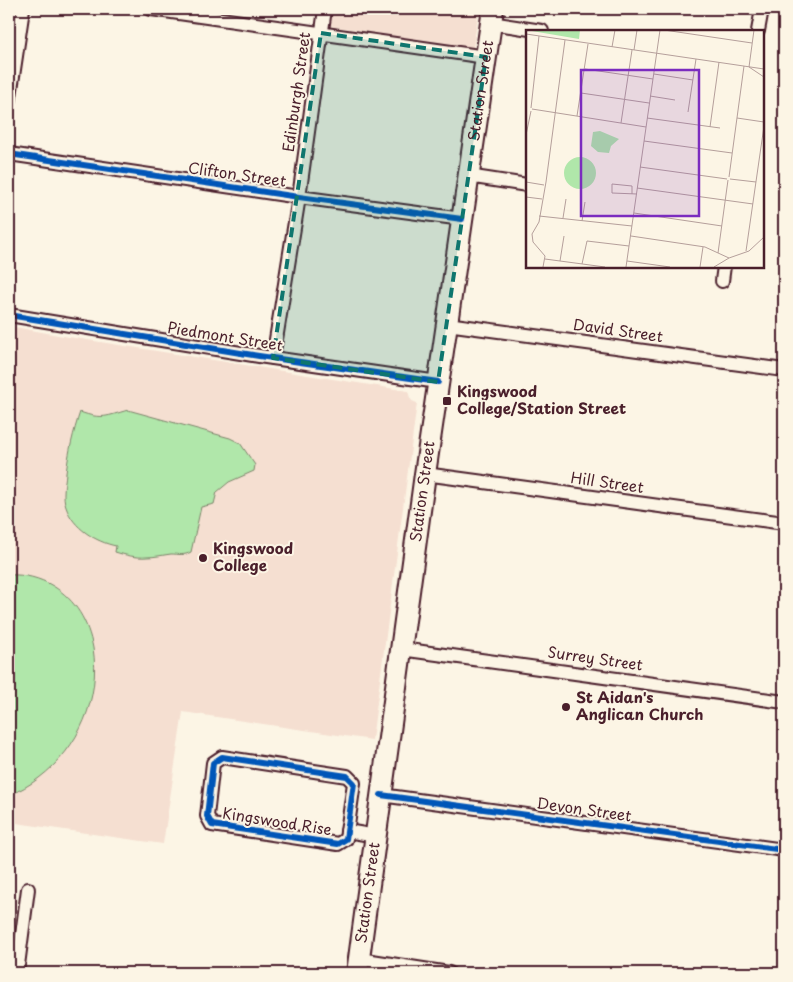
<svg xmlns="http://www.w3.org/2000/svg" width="793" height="982" font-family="'Playpen Sans',sans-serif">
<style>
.built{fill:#f5dfd1}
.green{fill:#b0e7aa;stroke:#7d836a}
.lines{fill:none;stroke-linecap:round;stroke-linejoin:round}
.street-casing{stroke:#4a1f2b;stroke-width:16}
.primary-casing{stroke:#4a1f2b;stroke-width:24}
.street{stroke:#fcf5e5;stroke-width:12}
.primary{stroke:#fcf5e5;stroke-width:20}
.cycleway-casing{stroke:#fcf5e5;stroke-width:9}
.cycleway{stroke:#0057b8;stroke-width:6}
.marked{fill:#0f766e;fill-opacity:0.2;stroke:#0f766e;stroke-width:4;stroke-dasharray:10 6;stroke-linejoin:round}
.poi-dot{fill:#4a1f2b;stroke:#fcf5e5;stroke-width:2}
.labels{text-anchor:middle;stroke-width:4;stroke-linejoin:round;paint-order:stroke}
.street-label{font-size:15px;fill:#4a1f2b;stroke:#fcf5e5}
.poi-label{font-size:15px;font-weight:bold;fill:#4a1f2b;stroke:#fcf5e5;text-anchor:start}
.inset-road{fill:none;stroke:#b59f9b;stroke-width:1}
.view{fill:#7b2cbf;fill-opacity:0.15;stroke:#7b2cbf;stroke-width:2.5}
.inset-edge{fill:none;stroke:#4a1f2b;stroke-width:2.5}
</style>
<rect width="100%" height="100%" fill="#fcf5e5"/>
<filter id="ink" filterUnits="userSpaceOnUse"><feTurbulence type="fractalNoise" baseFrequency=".02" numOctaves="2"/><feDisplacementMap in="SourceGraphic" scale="10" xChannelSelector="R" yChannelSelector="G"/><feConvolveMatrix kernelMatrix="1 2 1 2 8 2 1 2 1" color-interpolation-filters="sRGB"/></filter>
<g filter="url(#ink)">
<!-- built -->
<g class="built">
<polygon points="332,9 479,9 473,49 329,26"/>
<polygon points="9,326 69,337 408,391 410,398 412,401 417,403 372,740 183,712 163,844 9,822"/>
</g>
<!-- green -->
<g class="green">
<path d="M128,410L230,438L240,443L255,465L254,471L229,482L217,492L214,504L201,507L191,552C184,556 179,554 171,554C163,555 155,557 147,557C136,558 125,555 115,552L116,546C96,542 73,528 66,507C62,496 65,484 66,473C69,451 73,433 80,412C102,420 107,416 128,410Z"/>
<path d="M9,575C24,574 40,578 53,586C76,600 88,622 93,648C101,698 79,748 39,778C30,785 19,791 9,795Z"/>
</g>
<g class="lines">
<defs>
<g id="street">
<polyline points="151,9 486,57"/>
<polyline points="491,23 542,31"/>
<polyline points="758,31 762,9"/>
<polyline points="9,103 23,9"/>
<polyline points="9,154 299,197 462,219"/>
<polyline points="468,176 527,185"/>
<polyline points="722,281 724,266"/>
<polyline points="9,315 259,356 438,382"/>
<polyline points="447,324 784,370"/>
<polyline points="273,358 299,197 325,9"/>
<polyline points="425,474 784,523"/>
<polyline points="401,649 784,702"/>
<polygon points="222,757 347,776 354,783 346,839 338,844 212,825 207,816 213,763"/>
<polyline points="381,795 784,850"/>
<polyline points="347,831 376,836"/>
<polyline points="359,959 449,973"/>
<polyline points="17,973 28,889"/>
</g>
<g id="primary">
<path id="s1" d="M357,973L425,474L493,9"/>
</g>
</defs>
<!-- street casing -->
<use href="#street" class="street-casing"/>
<!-- primary casing -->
<use href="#primary" class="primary-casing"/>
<!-- street -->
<use href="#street" class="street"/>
<!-- primary -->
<use href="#primary" class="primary"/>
<defs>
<g id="cycleway">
<polyline points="9,154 299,197 462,219"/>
<polyline points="9,315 259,356 438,382"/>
<polygon points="222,757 347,776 354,783 346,839 338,844 212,825 207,816 213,763"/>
<polyline points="381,795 784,850"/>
</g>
</defs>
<!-- cycleway casing -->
<use href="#cycleway" class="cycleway-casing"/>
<!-- cycleway -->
<use href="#cycleway" class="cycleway"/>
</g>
</g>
<!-- marked area -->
<path class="marked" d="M321,33L486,57L438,382L273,358Z"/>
<!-- markers -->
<g class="poi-dot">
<rect x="442" y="396" width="10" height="10" rx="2.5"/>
<circle cx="203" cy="558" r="5"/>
<circle cx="566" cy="707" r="5"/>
</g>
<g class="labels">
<!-- street labels -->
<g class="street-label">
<text dy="5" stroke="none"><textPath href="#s1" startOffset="891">Station Street</textPath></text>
<text transform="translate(297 92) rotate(-82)" y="5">Edinburgh Street</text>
<text transform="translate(237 175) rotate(8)" y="5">Clifton Street</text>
<text transform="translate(618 331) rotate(8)" y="5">David Street</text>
<text transform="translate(225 337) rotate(9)" y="5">Piedmont Street</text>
<text transform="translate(607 483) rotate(8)" y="5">Hill Street</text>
<text dy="5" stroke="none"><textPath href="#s1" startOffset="486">Station Street</textPath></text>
<text transform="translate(595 659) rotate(8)" y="5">Surrey Street</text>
<text transform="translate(584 810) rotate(8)" y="5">Devon Street</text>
<text transform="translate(277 822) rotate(9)" y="5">Kingswood Rise</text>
<text dy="5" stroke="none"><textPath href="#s1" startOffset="81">Station Street</textPath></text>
</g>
<!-- poi labels -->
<g class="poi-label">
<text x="457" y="397">Kingswood<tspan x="457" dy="17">College/Station Street</tspan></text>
<text x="213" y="554">Kingswood<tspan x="213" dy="17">College</tspan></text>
<text x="576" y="703">St Aidan's<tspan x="576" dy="17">Anglican Church</tspan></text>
</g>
</g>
<!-- overview -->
<g transform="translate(526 30)">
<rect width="238" height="238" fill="#fcf5e5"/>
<path d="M0,0H54L53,9ZM74,101L93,109L85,116L83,123L72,122L65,116L67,102ZM38 143a16 16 0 1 1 32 0a16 16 0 1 1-32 0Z" fill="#b0e7aa"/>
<path class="inset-road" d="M138,0L226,13M228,0L223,37L238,47M0,4L238,39M86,17L89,0M108,20L111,0M59,39L127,49M128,44L167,50M55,63L123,73M124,66L149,70M5,78L13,6M6,79L120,97M162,82L170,29M51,86L62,14M121,88L194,98M211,88L238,92M95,93L106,20M184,97L193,32M0,105L5,81M118,111L206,123M114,137L201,149M203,147L218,36M204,149L230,152M0,152L18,155M111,158L227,174M106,164V156L86,154V163L111,164M0,167L16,169M108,183L196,196M13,186L106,196M37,188L40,169M56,191L59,172M105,206L179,217L203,228M220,221L238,96M192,223L202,150M19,229L79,237M34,231L38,206M101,231L144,237M56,234L61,211L103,216M17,237L19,226L7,212L6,204L13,192L20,152L39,10M100,237L134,0M174,237L177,217M188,237L203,228L223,221L238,207"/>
<path class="view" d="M55,40H173V186H55Z"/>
<rect width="238" height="238" class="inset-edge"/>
</g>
<!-- margin -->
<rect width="793" height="982" fill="none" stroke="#fcf5e5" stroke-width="30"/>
<rect x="15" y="15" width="763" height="952" fill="none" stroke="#4a1f2b" stroke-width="2" filter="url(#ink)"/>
</svg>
